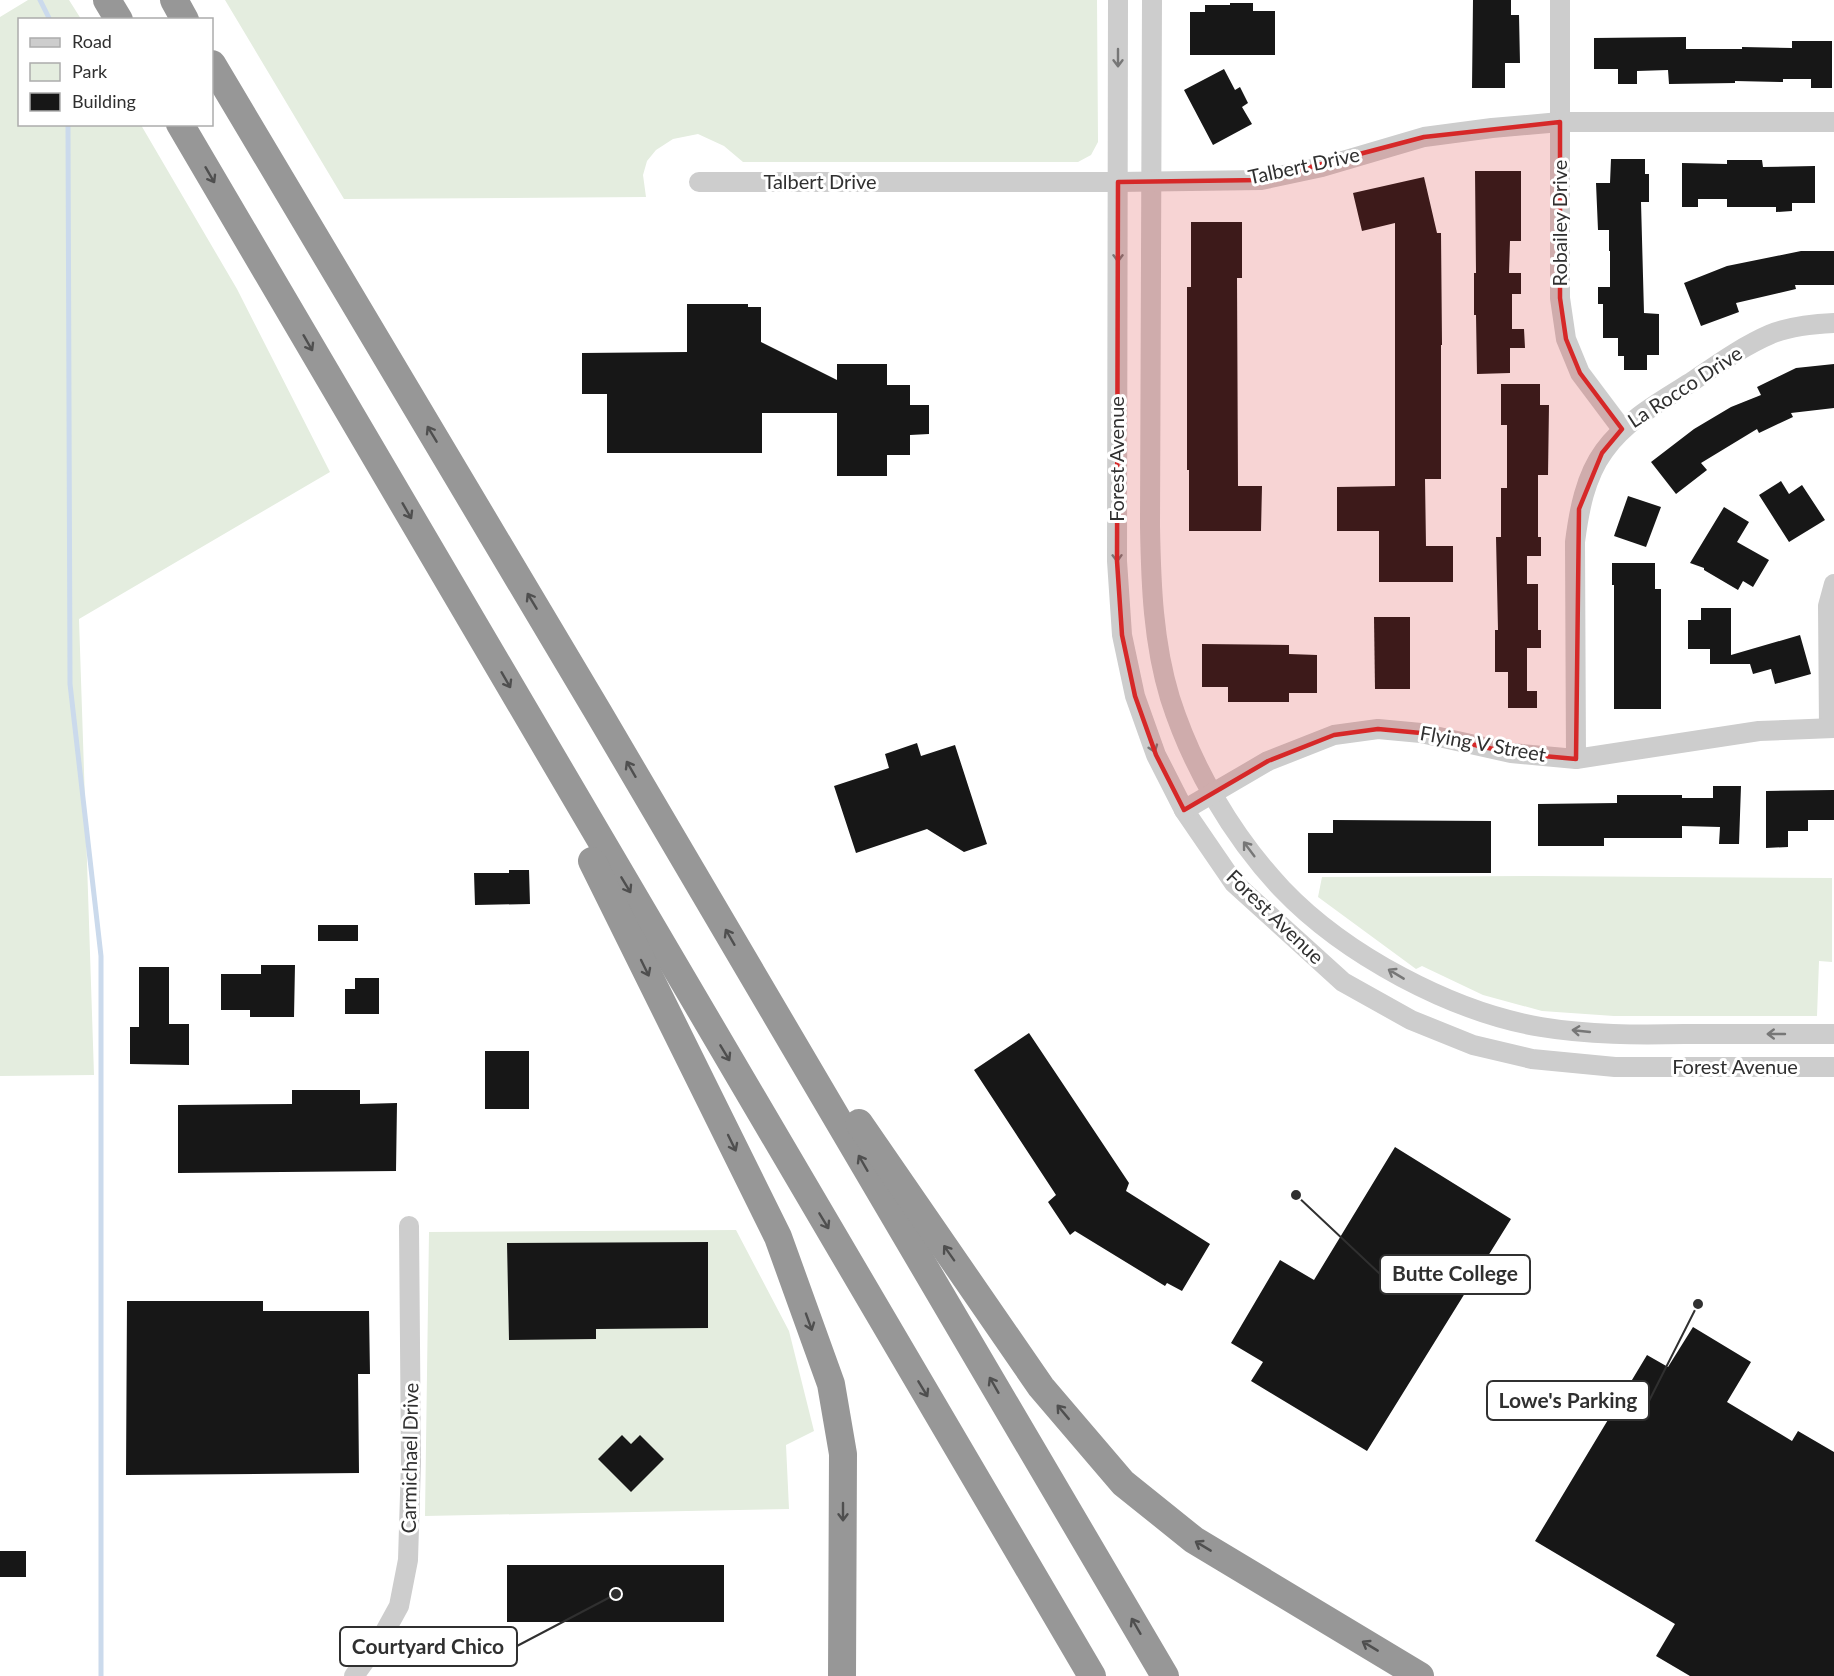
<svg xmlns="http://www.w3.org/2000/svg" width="1834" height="1676" font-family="Lato,sans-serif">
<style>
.green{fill:#e4eddf}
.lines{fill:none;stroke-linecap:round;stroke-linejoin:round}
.stream{stroke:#cbdaec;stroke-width:5}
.building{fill:#171717}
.minor{stroke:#cdcdcd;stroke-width:20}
.highway{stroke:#979797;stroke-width:28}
.oneway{stroke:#777}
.oneway2{stroke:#4f4f4f}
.marked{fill:#d62828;fill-opacity:0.2;stroke:#d62828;stroke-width:4.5;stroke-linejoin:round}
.labels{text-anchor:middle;stroke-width:6;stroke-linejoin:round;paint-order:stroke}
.street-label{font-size:20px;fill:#303030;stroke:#fff}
.leader{fill:none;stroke:#303030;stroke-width:2}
.callout-dot{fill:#303030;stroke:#fff;stroke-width:2}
.callout{fill:#fff;stroke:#303030;stroke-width:2}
.callout-label{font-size:21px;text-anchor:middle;font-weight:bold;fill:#303030}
</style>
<rect width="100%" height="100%" fill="#fff"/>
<!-- green -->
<g class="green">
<polygon points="28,0 69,0 81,19 20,20 20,124 141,125 237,289 330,472 79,619 94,1075 0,1076 0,17"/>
<polygon points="225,0 1097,0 1098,142 1091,155 1078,162 743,162 724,146 698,134 673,139 656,150 647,161 643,175 646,197 344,199"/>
<polygon points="1535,876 1832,878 1832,962 1819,961 1817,1016 1614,1016 1542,1011 1483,995 1422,966 1416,969 1318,897 1322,877"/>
<polygon points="736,1230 789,1331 814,1431 786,1445 789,1509 425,1516 429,1232"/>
</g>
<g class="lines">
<!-- stream -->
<g class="stream">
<polyline points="40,0 50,20"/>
<polyline points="68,124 70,684 101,956 101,1676"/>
</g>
</g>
<!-- building -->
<g class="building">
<polygon points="1473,0 1511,0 1511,15 1519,15 1520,63 1505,63 1505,88 1472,88"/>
<polygon points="1230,3 1253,3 1253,11 1275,11 1275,55 1190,55 1190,12 1205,12 1205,5 1230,5"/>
<polygon points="1686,37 1686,49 1742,49 1742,47 1792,48 1792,41 1832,41 1832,88 1811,88 1811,79 1783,79 1783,82 1735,81 1735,83 1669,84 1668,70 1637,71 1637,84 1618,84 1618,69 1594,69 1594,38"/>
<polygon points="1224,69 1235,90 1240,87 1248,103 1242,107 1252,124 1213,145 1184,90"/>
<polygon points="1611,159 1645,159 1645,174 1649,174 1649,202 1641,202 1644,313 1659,314 1659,355 1647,355 1647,370 1624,370 1624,356 1618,356 1618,338 1603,338 1603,304 1598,304 1598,287 1610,287 1610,251 1609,251 1609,230 1598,230 1596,183 1610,183"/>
<polygon points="1727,160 1762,160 1763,167 1815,166 1815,203 1792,203 1792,211 1776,212 1776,207 1727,207 1727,199 1698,199 1698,207 1682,207 1682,163 1727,164"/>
<polygon points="1475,171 1521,171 1521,241 1510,241 1509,273 1521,273 1521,294 1512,294 1512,329 1524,329 1525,348 1510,348 1510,373 1477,374 1476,315 1474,315 1474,273 1476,273"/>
<polygon points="1424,177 1437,233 1441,233 1442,345 1441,345 1441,479 1425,479 1426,546 1453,546 1453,582 1379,582 1379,531 1337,531 1337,487 1395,486 1395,223 1362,231 1353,193"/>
<polygon points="1191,222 1242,222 1242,278 1237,278 1238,486 1262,486 1261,531 1189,531 1189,470 1187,470 1187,287 1191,287"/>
<polygon points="1801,251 1834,251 1834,285 1795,285 1796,289 1736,303 1739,312 1701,326 1684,283 1727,266"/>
<polygon points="687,304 748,304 748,307 761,307 761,342 837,380 837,364 887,364 887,385 910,385 910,405 929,405 929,434 910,435 910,455 887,455 887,476 837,476 837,413 762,413 762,453 607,453 607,394 582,394 582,353 687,352"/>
<polygon points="1834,364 1834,408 1791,413 1793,417 1759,433 1757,429 1701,463 1707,470 1676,494 1651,462 1694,429 1731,407 1761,395 1757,387 1796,368"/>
<polygon points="1501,384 1540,384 1540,405 1549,405 1548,475 1538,475 1538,537 1541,537 1541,556 1527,556 1527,584 1538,584 1538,630 1541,630 1541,648 1527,648 1527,691 1537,691 1537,708 1508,708 1508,672 1495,672 1495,630 1498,630 1496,537 1501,537 1501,488 1507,488 1507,425 1501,425"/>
<polygon points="1781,481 1789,494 1802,485 1825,520 1789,542 1759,495"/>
<polygon points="1628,496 1661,507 1646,547 1614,536"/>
<polygon points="1724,507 1749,522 1737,542 1769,560 1753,587 1743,581 1738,590 1704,570 1704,568 1690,563"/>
<polygon points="1612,563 1655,563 1655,589 1661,589 1661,709 1614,709 1614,585 1612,585"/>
<polygon points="1701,608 1731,608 1731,655 1800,635 1811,674 1775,684 1771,669 1753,674 1750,664 1710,664 1710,649 1688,649 1688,620 1701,620"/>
<polygon points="1374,617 1410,617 1410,689 1375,689"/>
<polygon points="1202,644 1289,645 1289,654 1317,655 1317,693 1289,693 1289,702 1228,702 1228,687 1202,687"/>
<polygon points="917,743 921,756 955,745 987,844 964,852 927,829 856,853 834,786 889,768 885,754"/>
<polygon points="1713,786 1741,786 1739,844 1719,844 1720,827 1682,826 1682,838 1604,838 1604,846 1538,846 1538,804 1617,803 1617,795 1682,795 1682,798 1713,798"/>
<polygon points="1834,790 1834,820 1808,820 1808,831 1788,831 1788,847 1766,848 1766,791"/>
<polygon points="1333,820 1491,821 1491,873 1308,873 1308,833 1333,833"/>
<polygon points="509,870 529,870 530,904 475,905 474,873 509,873"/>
<rect x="318" y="925" width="40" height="16"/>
<polygon points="261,965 295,965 294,1017 250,1017 250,1010 221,1010 221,974 261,974"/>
<polygon points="139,967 169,967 169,1024 189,1024 189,1065 130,1064 130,1027 139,1027"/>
<polygon points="355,978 379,978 379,1014 345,1014 345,989 355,989"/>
<polygon points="1029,1033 1129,1183 1126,1191 1210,1244 1182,1291 1167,1283 1165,1286 1075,1231 1070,1235 1048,1202 1056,1195 974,1070"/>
<rect x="485" y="1051" width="44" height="58"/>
<polygon points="292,1090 360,1090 360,1104 397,1103 396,1171 178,1173 178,1105 292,1104"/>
<polygon points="1395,1147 1511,1219 1367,1451 1251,1381 1263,1362 1231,1343 1280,1260 1314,1280"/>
<polygon points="708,1242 708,1328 596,1329 596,1339 509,1340 507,1243"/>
<polygon points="127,1301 263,1301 263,1311 369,1311 370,1374 358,1374 359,1473 126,1475"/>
<polygon points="1693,1327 1751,1362 1727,1402 1792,1441 1798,1431 1834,1452 1834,1676 1690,1676 1656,1656 1675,1624 1535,1541 1647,1355 1668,1367"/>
<polygon points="622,1435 631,1444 640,1435 664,1459 631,1492 598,1459"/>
<rect x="0" y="1551" width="26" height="26"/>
<rect x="507" y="1565" width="217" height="57"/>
</g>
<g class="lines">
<!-- minor -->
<g class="minor">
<polyline points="1118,0 1117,561 1122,635 1135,696 1156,755 1184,810 1234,883 1343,982 1411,1020 1473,1045 1532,1059 1615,1067 1834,1067"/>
<path d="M1152,0L1150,526C1151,584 1153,642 1170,698C1192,767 1232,836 1282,889C1345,955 1452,1012 1541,1027C1589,1035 1637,1035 1685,1034C1735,1034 1784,1034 1834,1034"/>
<polyline points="1560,0 1560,298 1566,339 1580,373 1622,429"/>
<polyline points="699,182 1118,182 1261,180 1322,167 1424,137 1492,128 1560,122 1834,122"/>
<polyline points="1829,728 1828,606 1834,584"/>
<path d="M1576,759L1575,542C1579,511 1585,477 1604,451C1626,420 1661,401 1693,381C1718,364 1743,346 1771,334C1791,326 1813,324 1834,323"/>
<polyline points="1184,810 1268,761 1334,735 1378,729 1421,733 1511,753 1576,759 1759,731 1834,728"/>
<polyline points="354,1676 382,1637 399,1606 408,1560 411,1462 409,1226"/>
</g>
<!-- highway -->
<g class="highway">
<polyline points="107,0 119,20"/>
<polyline points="174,0 185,20"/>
<polyline points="212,64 598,712 1165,1676"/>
<polyline points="180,124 1092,1676"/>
<polyline points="592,861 778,1237 831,1384 843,1454 842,1676"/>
<polyline points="859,1123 1041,1387 1123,1483 1194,1540 1420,1676"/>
</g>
</g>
<!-- one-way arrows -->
<defs><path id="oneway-shaft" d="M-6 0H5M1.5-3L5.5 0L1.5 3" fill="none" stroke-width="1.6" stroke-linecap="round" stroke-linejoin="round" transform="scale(1.5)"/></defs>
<g class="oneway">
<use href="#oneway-shaft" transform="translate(1118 58) rotate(90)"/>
<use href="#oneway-shaft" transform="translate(1118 253) rotate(90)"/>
<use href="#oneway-shaft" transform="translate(1117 553) rotate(89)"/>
<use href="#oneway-shaft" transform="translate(1152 744) rotate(70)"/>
<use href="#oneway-shaft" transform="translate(1249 849) rotate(-127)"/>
<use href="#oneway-shaft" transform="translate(1396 974) rotate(-149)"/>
<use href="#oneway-shaft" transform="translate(1581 1031) rotate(-174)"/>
<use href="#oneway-shaft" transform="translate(1776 1034) rotate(180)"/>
</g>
<g class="oneway2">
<use href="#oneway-shaft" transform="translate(210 175) rotate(60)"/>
<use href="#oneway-shaft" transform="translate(308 343) rotate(60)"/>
<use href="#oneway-shaft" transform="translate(432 434) rotate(-121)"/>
<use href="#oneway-shaft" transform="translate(407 511) rotate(60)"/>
<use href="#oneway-shaft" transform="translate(532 601) rotate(-121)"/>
<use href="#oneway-shaft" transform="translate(506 680) rotate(60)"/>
<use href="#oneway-shaft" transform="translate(631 769) rotate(-120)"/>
<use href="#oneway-shaft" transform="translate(626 885) rotate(59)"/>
<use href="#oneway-shaft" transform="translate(730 937) rotate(-120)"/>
<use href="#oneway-shaft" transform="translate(645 968) rotate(64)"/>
<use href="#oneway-shaft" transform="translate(725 1053) rotate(59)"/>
<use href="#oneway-shaft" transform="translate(732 1143) rotate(64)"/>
<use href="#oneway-shaft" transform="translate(863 1163) rotate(-120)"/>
<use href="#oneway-shaft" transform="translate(824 1221) rotate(59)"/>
<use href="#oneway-shaft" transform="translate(949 1253) rotate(-125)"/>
<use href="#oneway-shaft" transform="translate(809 1322) rotate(70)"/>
<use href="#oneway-shaft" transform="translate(994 1385) rotate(-120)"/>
<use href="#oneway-shaft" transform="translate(923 1389) rotate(59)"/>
<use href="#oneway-shaft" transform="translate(1063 1412) rotate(-130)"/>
<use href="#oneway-shaft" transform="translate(843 1512) rotate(90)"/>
<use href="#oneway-shaft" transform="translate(1203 1546) rotate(-149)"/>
<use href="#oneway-shaft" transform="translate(1136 1626) rotate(-120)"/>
<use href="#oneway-shaft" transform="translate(1370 1646) rotate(-149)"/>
</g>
<!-- marked area -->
<path class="marked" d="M1560,122V298L1566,339L1580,373L1622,429L1602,453L1579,509L1576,759L1511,753L1421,733L1378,729L1334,735L1268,761L1184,810L1156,755L1135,696L1122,635L1117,561L1118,182L1261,180L1424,137Z"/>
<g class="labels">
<!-- street labels -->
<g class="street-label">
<text transform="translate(1304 166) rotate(-12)" y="7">Talbert Drive</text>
<text x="820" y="189">Talbert Drive</text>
<text transform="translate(1560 223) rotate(-90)" y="7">Robailey Drive</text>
<text transform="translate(1685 387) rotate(-33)" y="7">La Rocco Drive</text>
<text transform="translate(1117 459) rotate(-90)" y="7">Forest Avenue</text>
<text transform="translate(1483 744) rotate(10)" y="7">Flying V Street</text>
<text transform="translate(1275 917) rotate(44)" y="7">Forest Avenue</text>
<text x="1735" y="1074">Forest Avenue</text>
<text transform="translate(410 1458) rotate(-89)" y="7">Carmichael Drive</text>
</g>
</g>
<!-- callouts -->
<path class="leader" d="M1296 1195L1380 1274M1698 1304L1649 1401M616 1594L517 1646"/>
<g class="callout-dot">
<circle cx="1296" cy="1195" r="6"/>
<circle cx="1698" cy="1304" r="6"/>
<circle cx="616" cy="1594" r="6"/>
</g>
<g class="callout">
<rect x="1380" y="1255" width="150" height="39" rx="6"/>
<rect x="1487" y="1381" width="162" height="39" rx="6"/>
<rect x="340" y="1627" width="177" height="39" rx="6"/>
</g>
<g class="callout-label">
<text x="1455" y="1281">Butte College</text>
<text x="1568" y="1408">Lowe's Parking</text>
<text x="428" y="1654">Courtyard Chico</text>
</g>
<!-- legend -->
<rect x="18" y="18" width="195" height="108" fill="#ffffff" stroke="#acacac" stroke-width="1.5"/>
<rect x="30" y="38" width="30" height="9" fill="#cdcdcd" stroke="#acacac" stroke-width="1.5"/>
<text x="72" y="48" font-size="18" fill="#303030">Road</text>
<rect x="30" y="63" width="30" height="18" fill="#e4eddf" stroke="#acacac" stroke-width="1.5"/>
<text x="72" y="78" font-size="18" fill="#303030">Park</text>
<rect x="30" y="93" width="30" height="18" fill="#171717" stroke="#acacac" stroke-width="1.5"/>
<text x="72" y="108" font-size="18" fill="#303030">Building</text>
</svg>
